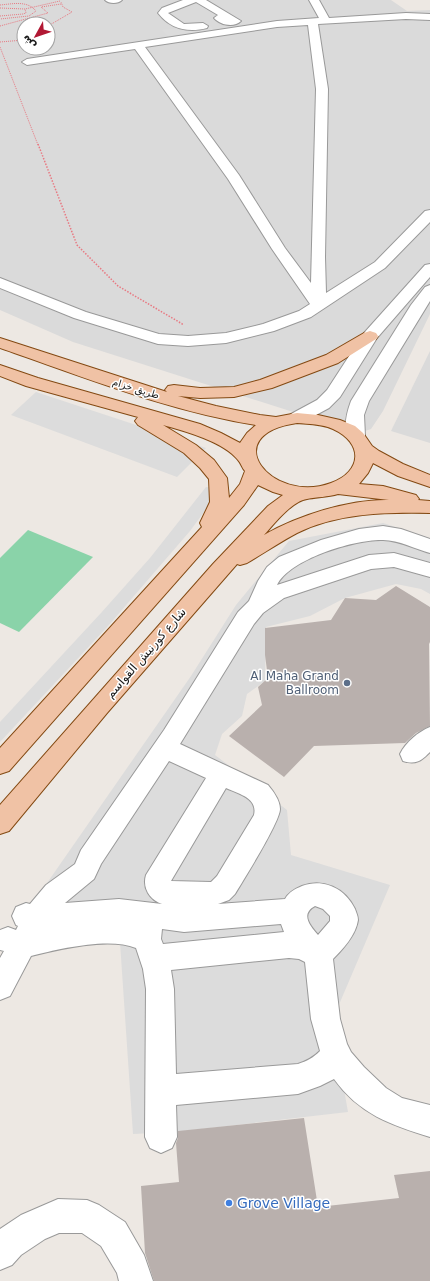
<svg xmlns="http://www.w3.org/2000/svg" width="430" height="1281" font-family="'DejaVu Sans','Noto Naskh Arabic',sans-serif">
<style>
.residential{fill:#dadada;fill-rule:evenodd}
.pitch{fill:#8ad3a9}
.parking{fill:#dcdcdc}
.building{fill:#b9b0ad}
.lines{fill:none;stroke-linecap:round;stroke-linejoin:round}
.minor-casing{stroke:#999;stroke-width:2}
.major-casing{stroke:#834912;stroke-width:2}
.path-far1{stroke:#e87982;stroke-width:1;stroke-dasharray:1 1;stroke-linecap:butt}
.path{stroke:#e87982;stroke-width:1.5;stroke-dasharray:1.5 1.5;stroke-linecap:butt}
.minor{fill:#fff;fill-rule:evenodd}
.major{fill:#f0c2a5;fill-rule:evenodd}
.service-dot{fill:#5c6f8a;stroke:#fff;stroke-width:1.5}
.shop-dot{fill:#3f7fe0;stroke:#fff;stroke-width:1.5}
.labels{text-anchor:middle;stroke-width:3;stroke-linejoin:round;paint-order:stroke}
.far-street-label{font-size:10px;fill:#1c1c1c;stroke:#fff}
.street-label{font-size:12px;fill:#1c1c1c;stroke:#fff}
.service-label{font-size:12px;fill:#4e5e75;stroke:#fff;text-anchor:end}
.near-shop-label{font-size:14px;fill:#366cbe;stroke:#fff;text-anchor:start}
</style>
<rect width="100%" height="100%" fill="#ede8e3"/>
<!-- residential -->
<g class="residential">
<path d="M0,0H391L407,11L430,10V314L383,411L371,429L359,433L73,342L0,310ZM24,24H48V48H24Z"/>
<polygon points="430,351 430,443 391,431"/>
</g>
<!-- pitch -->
<polygon class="pitch" points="28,530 93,557 19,632 0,623 0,558"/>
<!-- parking -->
<g class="parking">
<polygon points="209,25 215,31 170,38 162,30"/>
<polygon points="36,392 206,448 177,477 11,415"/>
<polygon points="206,487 221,489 190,531 108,626 0,742 0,722 101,613 150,558"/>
<polygon points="383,523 430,538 430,594 421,589 396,584 345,598 310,616 266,627 265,681 247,694 242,716 222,734 215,755 287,810 291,855 390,885 332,1021 348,1112 175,1132 133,1134 118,913 22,919 191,676 236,605 289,541"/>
</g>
<!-- building -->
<g class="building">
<polygon points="396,586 430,607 430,642 429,644 430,726 416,733 405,743 314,746 284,777 229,736 262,705 258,687 268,678 265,655 265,628 331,620 345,598 376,600"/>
<polygon points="304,1118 318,1207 399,1198 394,1175 430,1171 430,1281 154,1281 145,1253 141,1186 179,1182 176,1143 178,1138 178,1131"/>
</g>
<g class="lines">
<defs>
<g id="minor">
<path d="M105,0H122C118,4 109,4 105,0Z"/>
<path d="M183,0H206L241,21C234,28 220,25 214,18L218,15L196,2L168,13L184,24L203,23L208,26L207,28C188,33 170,29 158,13L162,8Z"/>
<path d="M309,0H319L329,18L406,13L430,14V20L406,19L318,24L328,89L325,257L326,293L375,262L425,211L430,210V222L385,268L311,317L274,331L226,343L188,346L158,344L74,318L0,288V278L86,312L159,334L188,336L226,333L263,324L299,311L310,304L272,249L228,179L135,49L27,65L22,62L27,59L277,21L319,18ZM308,25L316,89L311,283L285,248L239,175L145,47L277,27Z"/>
<polygon points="430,264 430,277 377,338 340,397 329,408 303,422 297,423 291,422 288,418 291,414 317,400 327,390 364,333 425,265"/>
<path d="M430,285V301L369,401L364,415L365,436L362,440L356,442L350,440C342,429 347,412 351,401L411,305L425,287Z"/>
<path d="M383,526L401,529L430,539V553C415,549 399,540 383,540C355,539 290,559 277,585L369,555L394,553L430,563V577L394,567L371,569L284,598L263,613L254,624L180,744L268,785C273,791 280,800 280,809C280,822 244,879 235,894L229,900L218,904L285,899C289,892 295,889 302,886C323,878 345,888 355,909C356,912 358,916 358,920C356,935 343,949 333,959L340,1019L347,1044L351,1052L364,1067L386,1088L402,1098L430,1105V1137C391,1125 359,1114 334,1079L320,1086L298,1094L176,1105L177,1137L172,1148L161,1153L150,1148L145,1137L146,989L143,969L136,948C109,937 59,949 31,956L10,996L0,1000V958L4,951L0,950V930L8,927L16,930L18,926L16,925L12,916L16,907L26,903L30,904L46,885L75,864L81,850L164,730L238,612L249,601L258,581L267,567L279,557L321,540L359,529ZM169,761L206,778L146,875C142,888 150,900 162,904L119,899L65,903L94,879L101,864ZM226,788C239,794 258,798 254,815L217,876L211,882L171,881ZM315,906L323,909L330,916V921L318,935C310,926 300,914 315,906ZM281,924L284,932L163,944L161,939L162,929L184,932ZM289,958L299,959L305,962L311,1019L320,1051C313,1058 307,1061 298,1064L176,1074L174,989L171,970Z"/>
<path d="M430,727V752C421,761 416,765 403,761L400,754C406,742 418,732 430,727Z"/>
<polygon points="58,1199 87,1200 99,1205 125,1222 144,1255 153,1281 119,1281 117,1273 101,1246 82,1233 59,1233 45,1239 21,1255 12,1265 0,1270 0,1229 21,1215"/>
</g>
<path id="major" d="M370,331L376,333L378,336L376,339L338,363L272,388L234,397L200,398L178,396L216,406L260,415L276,417L297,413L318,415L340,420L355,426L363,433L372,446L379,451L403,464L430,475V487L398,476L373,463L368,473L359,484L383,486L416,495L419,499L418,500L430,501V513C386,512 338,513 297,533C280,542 264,553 247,563L240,565L237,564L107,713L9,831L0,834V805L213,564L268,506L283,495L273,492L258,485L244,505L9,771L0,774V748L202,527L200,523L210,502L209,479L200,468L184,453L138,425L135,421L138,417L26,386L0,376V365L38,378L200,424L221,433L240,443L247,433L256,425C168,411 84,377 0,348V338L167,392L165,390L168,386L174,385L200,388L234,387L260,380L326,355L364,333ZM297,423C309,424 322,424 333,429C364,443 362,472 331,483C272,505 215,435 297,423ZM163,425C185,431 224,442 238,460C241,463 242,468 245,471L240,484L229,498L227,478L214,460L196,445ZM338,494L389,500C349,499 297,516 264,535C274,524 292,501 307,499C317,497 328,497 338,494Z"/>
</defs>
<!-- minor casing -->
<use href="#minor" class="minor-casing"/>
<!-- major casing -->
<use href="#major" class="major-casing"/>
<!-- path-far1 -->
<g class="path-far1">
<path d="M0,5C12,4 27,0 36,11L29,16L0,19"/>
<polyline points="0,8 25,9 60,1"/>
<polyline points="0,16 23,14 26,13 25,9"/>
<polyline points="27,19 45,24"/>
<polyline points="0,26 48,13 41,7 61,4"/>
<polyline points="48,26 72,12 63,7 61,2"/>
<polyline points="0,42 24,40"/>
<polyline points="0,47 38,145"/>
</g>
<!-- path -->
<polyline class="path" points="38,144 77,245 118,286 184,325"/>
<!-- minor -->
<use href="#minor" class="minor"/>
<!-- major -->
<use href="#major" class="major"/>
</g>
<!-- markers -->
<circle class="service-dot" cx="347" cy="683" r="4"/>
<circle class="shop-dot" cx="229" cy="1203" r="4"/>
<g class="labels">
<!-- far-street labels -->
<g class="far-street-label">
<text transform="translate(136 388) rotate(17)" y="4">طريق خزام</text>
</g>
<!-- street labels -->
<g class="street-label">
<text transform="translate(146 653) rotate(-49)" y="4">شارع كورنيش القواسم</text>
</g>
<!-- service labels -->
<g class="service-label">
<text x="339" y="680">Al Maha Grand<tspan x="339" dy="14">Ballroom</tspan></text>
</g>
<!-- near-shop labels -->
<g class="near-shop-label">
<text x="237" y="1208">Grove Village</text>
</g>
</g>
<!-- north arrow -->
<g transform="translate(36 36) rotate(230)"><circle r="19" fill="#ffffff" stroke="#a4a4a4"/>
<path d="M0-3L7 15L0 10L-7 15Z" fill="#b11834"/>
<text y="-6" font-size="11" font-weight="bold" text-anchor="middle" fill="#1c1c1c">ش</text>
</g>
</svg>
